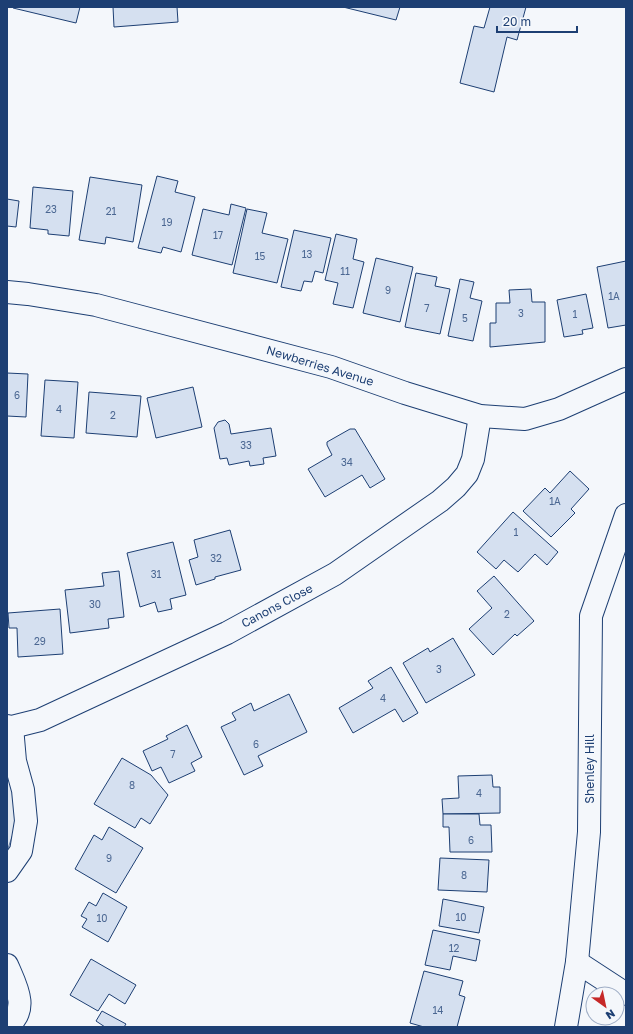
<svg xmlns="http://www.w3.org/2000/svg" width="633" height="1034" font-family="'Golos Text',sans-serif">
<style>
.green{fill:#e3e9f0;stroke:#687fa3}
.building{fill:#d5e0f0;stroke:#1d3f73}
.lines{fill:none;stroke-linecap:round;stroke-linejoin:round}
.minor-casing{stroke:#1d3f73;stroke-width:24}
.tertiary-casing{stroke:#1d3f73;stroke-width:24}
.minor{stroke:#f4f7fb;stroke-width:22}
.tertiary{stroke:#f4f7fb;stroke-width:22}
.labels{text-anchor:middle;stroke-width:3;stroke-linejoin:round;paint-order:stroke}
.number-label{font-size:10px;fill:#4b6792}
.street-label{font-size:12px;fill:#1d3f73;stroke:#f4f7fb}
</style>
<rect width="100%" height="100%" fill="#f4f7fb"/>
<!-- green -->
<polygon class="green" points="7,770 11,776 17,816 13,834 7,851"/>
<!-- building -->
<g class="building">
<polygon points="13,7 80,7 76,23 13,8"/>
<polygon points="113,7 177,7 178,22 114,27"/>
<polygon points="343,7 400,7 396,20"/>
<polygon points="490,7 526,7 517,40 507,37 494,92 460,83 474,26 484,28"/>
<polygon points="157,176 178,181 175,192 195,197 181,252 163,247 161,253 138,248"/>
<polygon points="90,177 142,185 133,242 106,237 105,244 79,240"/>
<polygon points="33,187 73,191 69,236 48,234 48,230 30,228"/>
<polygon points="7,199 19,201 16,227 7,226"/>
<polygon points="231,204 246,208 232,265 192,255 203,209 229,215"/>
<polygon points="247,209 267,213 262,233 288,239 277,283 233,273"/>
<polygon points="294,230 331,238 323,273 315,271 312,282 304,281 301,291 281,287"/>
<polygon points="336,234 357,239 353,259 364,262 353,308 333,304 338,283 325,280"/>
<polygon points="376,258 413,267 400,322 363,313"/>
<polygon points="626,261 626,325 608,328 597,267"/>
<polygon points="416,273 437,277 435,286 450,289 440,334 405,327"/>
<polygon points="460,279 474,282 470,298 482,301 473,341 448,336"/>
<polygon points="531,289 532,302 545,302 545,342 490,347 490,323 496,323 496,303 510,303 509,290"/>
<polygon points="586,294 593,328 582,330 583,334 564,337 557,300"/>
<polygon points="7,373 28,374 26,417 7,416"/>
<polygon points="45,380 78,382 74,438 41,436"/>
<polygon points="193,387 202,427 156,438 147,398"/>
<polygon points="89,392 141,396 137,437 86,433"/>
<polygon points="225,420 229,424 231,434 271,428 276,456 263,458 264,464 250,466 249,461 229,465 227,458 220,459 214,428 218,422"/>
<polygon points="350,429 355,429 385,479 370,488 362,475 325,497 308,469 332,455 327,445 327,442"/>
<polygon points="570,471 589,489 571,509 575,513 551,537 523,511 545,488 550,493"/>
<polygon points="513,512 558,552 547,565 535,554 518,572 504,560 496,569 477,552"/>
<polygon points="230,530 241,570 215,577 215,579 196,585 189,560 198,557 194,540"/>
<polygon points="173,542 186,595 170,599 172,609 158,612 155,602 140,607 127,553"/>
<polygon points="119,571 124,617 108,619 109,628 70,633 65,590 104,586 102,573"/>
<polygon points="494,576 534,621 517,636 515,634 493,655 469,629 492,608 477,591"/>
<polygon points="60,609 63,654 18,657 17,628 9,628 8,613"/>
<polygon points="453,638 475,675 426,703 403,663 428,648 430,652"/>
<polygon points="391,667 418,713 403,722 395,709 353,733 339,708 373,688 368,681"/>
<polygon points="289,694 307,732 258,756 263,766 244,775 221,727 236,720 232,713 251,703 254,711"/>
<polygon points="187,725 202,757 191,763 195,771 169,783 161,767 152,771 143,751 168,739 166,736"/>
<polygon points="122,758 151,775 168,795 150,824 141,818 135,828 94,804"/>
<polygon points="492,775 493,787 500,787 500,813 443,814 442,799 459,798 458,776"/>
<polygon points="443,814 479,814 480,825 491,825 492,852 450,852 449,827 443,827"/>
<polygon points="109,827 143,848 116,893 75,869 94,835 102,840"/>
<polygon points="440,858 489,860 487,892 438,890"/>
<polygon points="103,893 127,907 108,942 82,927 87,919 81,916 89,902 96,906"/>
<polygon points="443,899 484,907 479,933 439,926"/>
<polygon points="433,930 480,940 476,961 453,956 450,970 425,965"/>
<polygon points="91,959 136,985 125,1004 109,994 98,1011 70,995"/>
<polygon points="424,971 463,981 459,995 465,997 457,1027 424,1027 410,1023"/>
<polygon points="102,1011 126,1024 124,1027 105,1027 96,1021"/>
</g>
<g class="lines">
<defs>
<g id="minor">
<polyline points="7,292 28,294 96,305 331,367 405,393 480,416 525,419 559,409 626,379"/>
<polyline points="7,726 12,727 40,720 227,633 335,574 440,501 456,487 467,474 473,459 480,416"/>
<polyline points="7,871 21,851 26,821 23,790 15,761 12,727"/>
<polyline points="577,962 626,994"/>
<path d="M7,965C16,986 30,1010 7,1026"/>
</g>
<polyline id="tertiary" points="566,1027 577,962 589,832 591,616 626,515"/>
</defs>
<!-- minor casing -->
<use href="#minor" class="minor-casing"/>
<!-- tertiary casing -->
<use href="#tertiary" class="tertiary-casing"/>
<!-- minor -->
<use href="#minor" class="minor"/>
<!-- tertiary -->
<use href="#tertiary" class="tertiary"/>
</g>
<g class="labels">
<!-- number labels -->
<g class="number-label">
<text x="51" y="213">23</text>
<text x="111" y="215">21</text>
<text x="167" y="226">19</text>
<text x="218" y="239">17</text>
<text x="307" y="258">13</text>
<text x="260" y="260">15</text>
<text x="345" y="275">11</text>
<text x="388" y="294">9</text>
<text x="614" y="300">1A</text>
<text x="427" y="312">7</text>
<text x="521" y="317">3</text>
<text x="575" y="318">1</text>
<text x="465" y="322">5</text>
<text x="17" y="399">6</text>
<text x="59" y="413">4</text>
<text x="113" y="419">2</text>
<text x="246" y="449">33</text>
<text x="347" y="466">34</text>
<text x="555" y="505">1A</text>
<text x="516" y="536">1</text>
<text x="216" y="562">32</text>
<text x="156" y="578">31</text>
<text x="95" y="608">30</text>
<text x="507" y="618">2</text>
<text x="40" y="645">29</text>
<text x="439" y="673">3</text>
<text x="383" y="702">4</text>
<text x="256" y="748">6</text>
<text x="173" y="758">7</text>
<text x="132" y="789">8</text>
<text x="479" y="797">4</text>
<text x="471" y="844">6</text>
<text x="109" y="862">9</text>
<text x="464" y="879">8</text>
<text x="461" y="921">10</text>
<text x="102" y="922">10</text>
<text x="454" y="952">12</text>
<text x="438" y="1014">14</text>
</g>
<!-- street labels -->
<g class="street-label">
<text transform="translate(320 366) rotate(17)" y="4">Newberries Avenue</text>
<text transform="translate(277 606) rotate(-28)" y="4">Canons Close</text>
<text transform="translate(590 769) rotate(-90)" y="4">Shenley Hill</text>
</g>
</g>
<!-- border -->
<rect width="633" height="1034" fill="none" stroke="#1d3f73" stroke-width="16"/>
<!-- north arrow -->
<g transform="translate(605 1006) rotate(147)"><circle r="19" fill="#f4f7fb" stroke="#9eadc5"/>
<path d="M0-3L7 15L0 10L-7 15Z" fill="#c62828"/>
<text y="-6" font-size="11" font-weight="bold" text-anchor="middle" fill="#1d3f73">N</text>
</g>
<!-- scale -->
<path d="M497 26v6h80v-6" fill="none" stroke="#1d3f73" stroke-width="2"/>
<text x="503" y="26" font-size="12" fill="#1d3f73" stroke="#f4f7fb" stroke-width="3" paint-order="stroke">20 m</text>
</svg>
